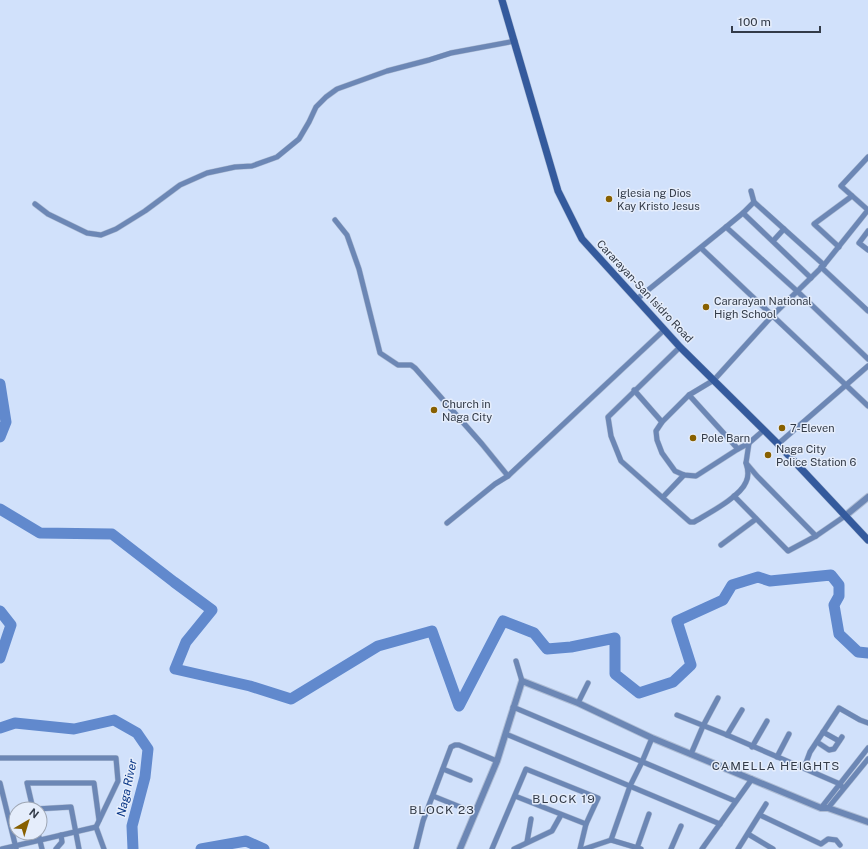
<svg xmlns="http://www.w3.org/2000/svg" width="868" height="849" font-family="'Public Sans',sans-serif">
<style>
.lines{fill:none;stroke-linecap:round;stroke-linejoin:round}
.river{stroke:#6189cd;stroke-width:11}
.minor-casing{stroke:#aebcd4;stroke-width:6}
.tertiary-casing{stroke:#aebcd4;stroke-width:8}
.secondary-casing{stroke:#aebcd4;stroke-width:8}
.minor{stroke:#6c87b5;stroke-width:5}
.tertiary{stroke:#6c87b5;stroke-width:6}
.secondary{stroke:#345a9d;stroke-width:7}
.poi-dot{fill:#886000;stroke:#e5edfb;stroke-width:1.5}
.labels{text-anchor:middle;stroke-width:3;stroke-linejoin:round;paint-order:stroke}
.poi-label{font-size:11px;fill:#333b48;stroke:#e5edfb;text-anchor:start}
.street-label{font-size:11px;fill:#333b48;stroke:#e5edfb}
.neighbourhood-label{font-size:12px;letter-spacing:1px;fill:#333b48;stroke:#e5edfb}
.water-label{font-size:12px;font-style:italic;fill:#063485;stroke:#e5edfb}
</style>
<rect width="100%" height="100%" fill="#d1e1fb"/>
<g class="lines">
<!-- river -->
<g class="river">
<polyline points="0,384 6,422 0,437"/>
<polyline points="0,509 40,533 112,534 174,582 212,610 186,642 175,669 250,686 291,699 378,646 432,631 459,706 503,621 534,633 547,649 571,647 615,638 615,674 639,693 673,682 691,665 677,621 723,600 732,585 758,577 770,581 831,575 839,585 839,596 834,605 839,634 858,652 868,653"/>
<polyline points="0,611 11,625 0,658"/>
<polyline points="0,728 15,723 74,729 114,720 137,733 148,749 145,777 132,826 133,849"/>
<polyline points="201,849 246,841 264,849"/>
</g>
<defs>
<g id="minor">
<polyline points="751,191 754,202 824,265"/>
<polyline points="35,204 48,214 87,233 101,235 116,229 145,211 180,185 207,173 235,167 252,166 277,157 299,139 309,122 316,107 326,97 337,89 387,71 429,60 451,53 515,41"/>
<polyline points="868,210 841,186 868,157"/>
<polyline points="743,213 811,278"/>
<polyline points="335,220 347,235 359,269 380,353 398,365 411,365 415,368 482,444 508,476"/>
<polyline points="726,227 797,291 868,359"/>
<polyline points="868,231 859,243 868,250"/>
<polyline points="773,241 784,229"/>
<polyline points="839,247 814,224 852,196"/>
<polyline points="701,248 868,406"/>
<polyline points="821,267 868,311"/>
<polyline points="637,299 726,227 743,213 754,202"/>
<path d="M680,347L608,417L611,436L621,461L690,522H694C709,513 740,497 746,482C749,476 748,469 746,463"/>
<polyline points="634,390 662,422"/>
<polyline points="689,395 738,449"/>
<polyline points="764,430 749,443 738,449 696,476 684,475 675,471 662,453 657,440 656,431 662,422 689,395 714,380 772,316 824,265 868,210"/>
<polyline points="749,443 746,463 757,476 816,536"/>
<polyline points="778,444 868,366"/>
<polyline points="734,496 788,551 816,536 845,516"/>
<polyline points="663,497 684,475"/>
<polyline points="447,523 495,484 508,476 664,330"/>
<polyline points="721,545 756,519"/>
<polyline points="516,661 522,681"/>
<polyline points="578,703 588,683"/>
<polyline points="513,707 735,801"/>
<polyline points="677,715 727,735 840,784 843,788"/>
<polyline points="823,732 839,741"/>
<polyline points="506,734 720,824"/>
<polyline points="727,735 742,710"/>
<polyline points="817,742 829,750 834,749 842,737"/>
<polyline points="752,747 767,721"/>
<polyline points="691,754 703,726 718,698"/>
<polyline points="777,757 789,734"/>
<polyline points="0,758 116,758 118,781 96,827 104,849"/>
<polyline points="804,768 810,752 839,708 860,720 868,723"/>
<polyline points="443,769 470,780"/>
<polyline points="0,783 16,848"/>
<polyline points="433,796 475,813"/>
<polyline points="515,796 586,824"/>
<polyline points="821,808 868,748"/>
<polyline points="828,808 868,759"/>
<polyline points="33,809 27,783 94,783 99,820"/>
<polyline points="36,809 71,807 79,849"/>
<polyline points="760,815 821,844 828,839 836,840 840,845"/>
<polyline points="38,833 42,849"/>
<polyline points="748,834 773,849"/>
<polyline points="611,840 630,786 642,762 652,738"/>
<polyline points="527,842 531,819"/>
<polyline points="637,848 649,814"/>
<polyline points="2,849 96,827"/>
<polyline points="56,849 62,842 61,835"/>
<polyline points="416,849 423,821 451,747 455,745 459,745 497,761"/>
<polyline points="492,849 526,769 598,798 586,824 580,849"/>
<polyline points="514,849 552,831 561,815"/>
<polyline points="584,849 611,840 641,849"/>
<polyline points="671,849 681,826"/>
<polyline points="702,849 752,779"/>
<polyline points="738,849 766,804"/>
</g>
<g id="tertiary">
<polyline points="845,516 868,497"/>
<polyline points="460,849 497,761 522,681 578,703 652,738 821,808 828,808 868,822"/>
</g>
<polyline id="secondary" points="502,0 558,191 582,239 680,347 778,444 868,540"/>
</defs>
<!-- minor casing -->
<use href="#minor" class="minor-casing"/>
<!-- tertiary casing -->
<use href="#tertiary" class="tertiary-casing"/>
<!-- secondary casing -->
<use href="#secondary" class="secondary-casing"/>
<!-- minor -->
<use href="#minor" class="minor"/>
<!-- tertiary -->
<use href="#tertiary" class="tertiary"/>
<!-- secondary -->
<use href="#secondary" class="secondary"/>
</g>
<!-- markers -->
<g class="poi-dot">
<circle cx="609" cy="199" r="4"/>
<circle cx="706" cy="307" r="4"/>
<circle cx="434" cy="410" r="4"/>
<circle cx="782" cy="428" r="4"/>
<circle cx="693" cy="438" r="4"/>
<circle cx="768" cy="455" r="4"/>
</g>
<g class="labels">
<!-- poi labels -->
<g class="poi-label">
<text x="617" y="197">Iglesia ng Dios<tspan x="617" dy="13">Kay Kristo Jesus</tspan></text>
<text x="714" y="305">Cararayan National<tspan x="714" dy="13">High School</tspan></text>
<text x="442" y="408">Church in<tspan x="442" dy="13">Naga City</tspan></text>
<text x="790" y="432">7-Eleven</text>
<text x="701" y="442">Pole Barn</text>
<text x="776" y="453">Naga City<tspan x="776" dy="13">Police Station 6</tspan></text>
</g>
<!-- street labels -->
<g class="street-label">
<text transform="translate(645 291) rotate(47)" y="4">Cararayan-San Isidro Road</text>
</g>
<!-- neighbourhood labels -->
<g class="neighbourhood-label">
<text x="776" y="770">CAMELLA HEIGHTS</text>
<text x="564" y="803">BLOCK 19</text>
<text x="442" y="814">BLOCK 23</text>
</g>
<!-- water labels -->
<g class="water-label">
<text transform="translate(127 788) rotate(-78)" y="4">Naga River</text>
</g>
</g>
<!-- north arrow -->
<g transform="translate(28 821) rotate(38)"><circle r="19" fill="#e5edfb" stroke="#9ea6b3"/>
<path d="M0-3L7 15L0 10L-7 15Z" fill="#886000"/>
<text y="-6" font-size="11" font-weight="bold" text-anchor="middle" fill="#333b48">N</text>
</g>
<!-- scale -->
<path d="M732 26v6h88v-6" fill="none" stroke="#333b48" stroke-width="2"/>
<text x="738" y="26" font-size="12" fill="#333b48" stroke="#e5edfb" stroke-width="3" paint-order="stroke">100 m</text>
</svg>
